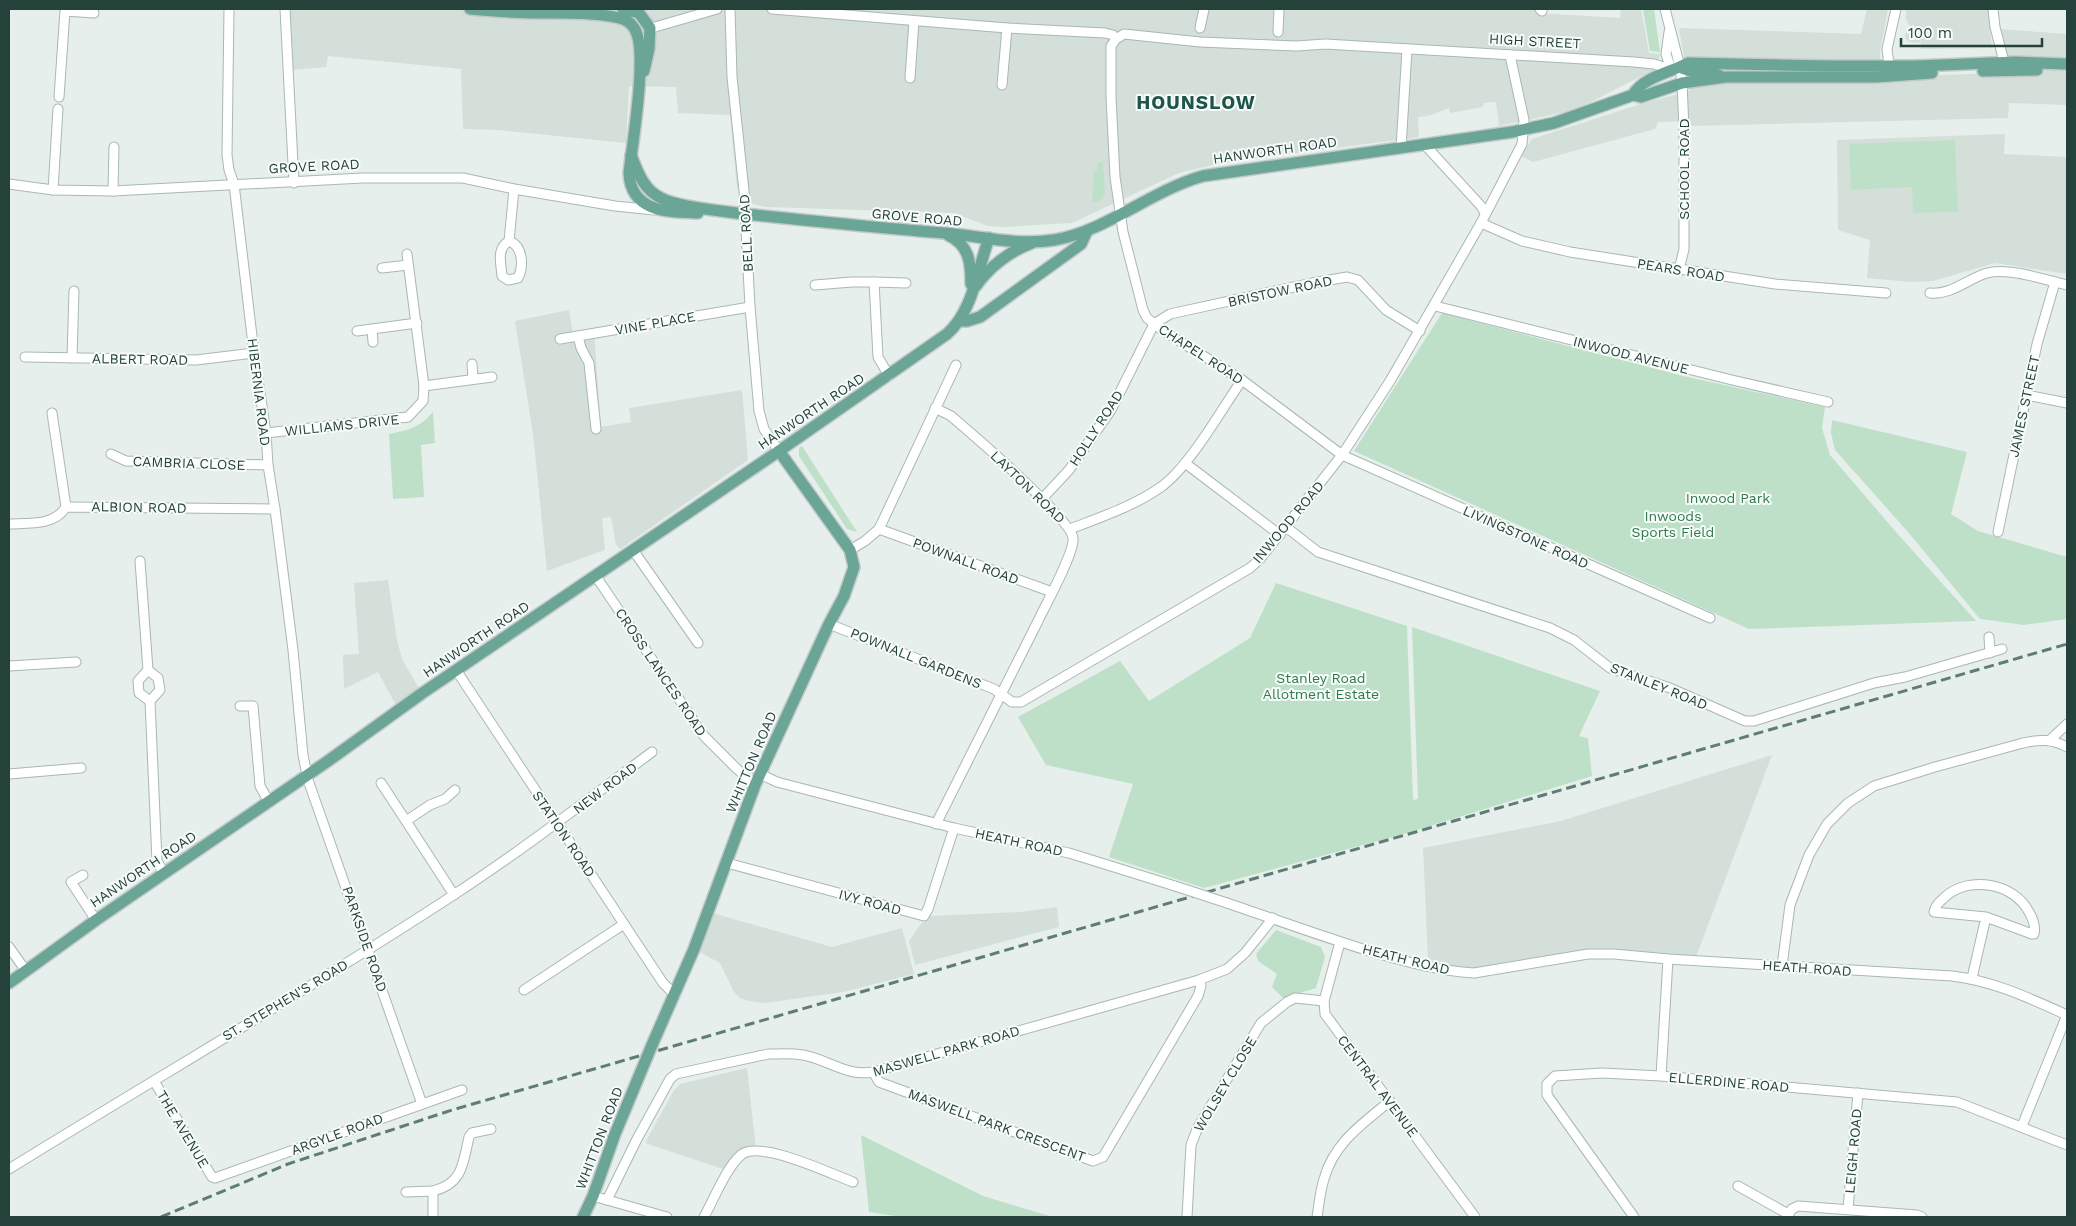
<svg xmlns="http://www.w3.org/2000/svg" width="2076" height="1226" font-family="'Work Sans',sans-serif">
<style>
.built{fill:#d4dfda}
.green{fill:#bfe0c8}
.lines{fill:none;stroke-linecap:round;stroke-linejoin:round}
.minor-casing{stroke:#a8b8b2;stroke-width:11}
.major-casing{stroke:#c2cac8;stroke-width:14}
.minor{stroke:#fff;stroke-width:9}
.major{stroke:#6aa596;stroke-width:11}
.rail{stroke:#5f7d75;stroke-width:3;stroke-dasharray:10 5;stroke-linecap:butt}
.minor-bridge-casing{stroke:#a8b8b2;stroke-width:11;stroke-linecap:butt}
.major-bridge-casing{stroke:#c2cac8;stroke-width:14;stroke-linecap:butt}
.minor-bridge{stroke:#fff;stroke-width:9}
.major-bridge{stroke:#6aa596;stroke-width:11}
.labels{text-anchor:middle;stroke-width:4;stroke-linejoin:round;paint-order:stroke}
.street-label{font-size:14px;fill:#24423a;stroke:#f7fbf9}
.park-label{font-size:14px;fill:#2d7a4b;stroke:#f7fbf9}
.district-label{font-size:19px;font-weight:bold;letter-spacing:1px;fill:#1f5548;stroke:#f7fbf9}
</style>
<rect width="100%" height="100%" fill="#e6efeb"/>
<!-- built -->
<g class="built">
<polygon points="287,9 1536,9 1539,13 1620,18 1621,9 1641,9 1649,53 1661,54 1653,70 1589,103 1570,111 1499,126 1496,102 1484,103 1483,107 1450,113 1449,108 1428,116 1418,117 1419,137 1222,163 1179,173 1072,223 1005,227 987,226 955,213 766,207 749,203 737,188 730,115 678,113 676,87 629,86 626,143 499,130 463,129 461,69 328,56 326,67 290,70"/>
<polygon points="1867,9 1888,9 1880,52 1881,77 2000,73 1998,29 2067,34 2067,105 2009,103 2008,118 1691,126 1691,121 1658,122 1655,129 1533,162 1521,156 1532,139 1644,103 1690,91 1679,28 1861,34"/>
<polygon points="1906,9 1988,9 1992,48 1921,49 1921,43 1909,42 1905,38 1906,31 1910,27 1906,19"/>
<polygon points="2005,134 2004,154 2067,157 2067,274 1995,263 1933,281 1910,282 1867,278 1870,240 1838,230 1837,140"/>
<polygon points="569,310 573,333 594,331 601,427 631,422 629,408 742,390 748,460 620,549 616,545 611,517 602,518 605,550 547,571 533,434 515,321"/>
<polygon points="388,580 397,640 402,659 421,692 399,711 378,672 344,689 343,655 359,654 354,583"/>
<polygon points="1772,755 1696,957 1614,954 1471,970 1428,959 1423,848 1561,821"/>
<polygon points="1057,907 1059,927 915,965 909,941 920,925 930,916 1020,912"/>
<polygon points="709,912 832,947 902,928 914,974 843,992 765,1003 749,1001 740,998 734,992 720,963 694,949"/>
<polygon points="747,1068 756,1149 748,1151 729,1171 645,1143 673,1092 680,1084"/>
</g>
<!-- green -->
<g class="green">
<polygon points="1643,9 1654,9 1660,52 1650,51"/>
<polygon points="1955,140 1958,212 1913,213 1912,187 1851,190 1849,144"/>
<polygon points="1098,162 1103,162 1105,194 1102,200 1092,203 1094,171 1097,171"/>
<polygon points="1442,313 1683,376 1825,407 1822,428 1830,455 1895,531 1976,621 1749,629 1354,451"/>
<path d="M433,412L435,443L421,445L424,497L393,499L389,434C409,430 419,428 433,412Z"/>
<polygon points="1832,420 1967,452 1951,514 1978,531 2067,557 2067,619 2024,625 1980,619 1908,532 1835,450 1831,433"/>
<polygon points="802,446 857,532 847,529 799,456 799,448"/>
<polygon points="1276,583 1407,626 1413,800 1418,799 1412,627 1600,691 1579,736 1588,738 1592,776 1407,833 1204,888 1109,857 1133,784 1046,765 1018,717 1120,661 1149,701 1250,638"/>
<polygon points="1276,930 1321,947 1325,957 1316,988 1283,998 1272,987 1277,974 1258,961 1256,954"/>
<polygon points="861,1135 983,1196 1053,1217 902,1217 869,1212"/>
</g>
<g class="lines">
<defs>
<g id="minor">
<polyline points="229,9 227,155 229,170 234,184 254,353 266,433 268,465 275,509 293,650 303,755 308,780 422,1104"/>
<polyline points="285,9 294,183"/>
<polyline points="730,9 732,77 744,191 750,307 759,411 764,429 779,451"/>
<polyline points="772,9 1007,28 1105,33 1113,35"/>
<polyline points="1540,9 1542,11"/>
<polyline points="1665,9 1680,67 1682,83 1684,129 1684,249 1679,270"/>
<polyline points="1993,9 1995,27 2004,62"/>
<polyline points="655,27 717,9"/>
<polyline points="1200,28 1204,9"/>
<polyline points="1278,32 1279,9"/>
<polyline points="1669,32 1666,54 1671,69"/>
<polyline points="1889,65 1887,49 1896,9"/>
<polyline points="1671,69 1654,64 1634,62 1325,44 1297,46 1200,42 1124,34 1116,39 1111,46 1111,97 1115,177 1123,232 1143,310 1147,318 1162,330 1242,380 1342,455 1710,618"/>
<polyline points="910,78 914,21"/>
<polyline points="1002,85 1007,28"/>
<polyline points="59,97 65,11 94,13"/>
<polyline points="1425,145 1481,206 1485,213"/>
<polyline points="1401,148 1407,49"/>
<polyline points="9,184 53,190 113,191 363,178 463,178 514,189 615,206 654,210"/>
<polyline points="53,190 58,109"/>
<polyline points="113,191 114,147"/>
<polyline points="1481,223 1522,241 1570,252 1775,284 1886,293"/>
<path d="M509,241C496,249 501,263 502,276L508,280L518,278C524,266 523,246 509,241L514,189"/>
<polyline points="382,268 408,265"/>
<polyline points="815,285 852,282 874,282"/>
<path d="M1930,293C1952,295 1967,279 1987,273C2008,267 2046,280 2067,285"/>
<polyline points="1435,306 1732,380 1828,402"/>
<polyline points="372,330 373,342"/>
<polyline points="357,331 417,323"/>
<polyline points="578,336 581,348 589,363 596,429"/>
<polyline points="560,339 750,307"/>
<polyline points="25,357 196,360 254,353"/>
<polyline points="72,358 74,291"/>
<polyline points="472,364 473,379"/>
<polyline points="889,376 878,357 874,282 906,283"/>
<polyline points="424,386 492,377"/>
<polyline points="2026,395 2067,403"/>
<path d="M935,408L951,416C971,433 1071,519 1073,538C1075,552 1045,606 1038,621C1004,689 970,756 936,824"/>
<polyline points="52,413 66,507"/>
<polyline points="266,433 408,417 423,401 424,386 407,254"/>
<polyline points="111,454 126,461 268,465"/>
<polyline points="1185,463 1280,535"/>
<polyline points="1042,499 1069,470 1111,410 1154,324 1170,314 1312,283 1347,277 1358,280 1386,310 1420,331"/>
<path d="M9,524C29,523 54,526 66,507L275,509"/>
<polyline points="1286,527 1318,552 1550,628 1574,640 1610,668 1670,688 1745,721 1754,721 1874,683 1905,677 2002,649"/>
<polyline points="879,529 1052,592"/>
<path d="M1070,529C1101,517 1134,506 1161,487C1190,466 1221,410 1242,380"/>
<polyline points="1998,532 2037,344 2055,282"/>
<polyline points="633,550 698,643"/>
<polyline points="850,550 865,541 879,529 956,365"/>
<polyline points="140,561 148,670"/>
<polyline points="595,575 704,736 737,769 755,785"/>
<polyline points="829,624 994,689 1012,702 1021,702 1250,568 1260,559 1342,455 1390,381 1481,223 1522,144 1524,120 1510,55"/>
<polyline points="1989,637 1990,653"/>
<polyline points="9,666 76,662"/>
<polygon points="148,670 158,678 160,690 150,701 139,693 138,681"/>
<polyline points="456,670 663,983 675,995"/>
<polyline points="150,701 157,861 164,874"/>
<polyline points="240,706 253,706 260,786 269,802"/>
<polyline points="2050,740 2067,724"/>
<polyline points="9,774 81,768"/>
<polyline points="760,774 777,782 954,828 1069,853 1175,886"/>
<polyline points="381,783 406,821"/>
<polyline points="727,863 924,916 928,909 954,828"/>
<polyline points="83,875 71,882 96,920"/>
<polyline points="454,895 406,821 430,805 445,799 455,790"/>
<path d="M1227,903C1274,919 1321,936 1369,951C1404,961 1438,971 1474,973L1588,954H1614L1668,959L1952,976C1994,981 2029,998 2067,1015"/>
<polyline points="1340,942 1324,1001 1325,1014 1475,1217"/>
<polyline points="9,947 26,971"/>
<path d="M1782,966L1790,905L1809,855L1827,824L1848,803L1874,786L1935,767L2023,743C2040,739 2052,739 2067,747"/>
<path d="M1972,978L1986,917L2032,934H2034C2036,926 2033,919 2029,912C2014,883 1969,875 1945,897C1940,901 1935,906 1934,912L1986,917"/>
<polyline points="524,990 624,924"/>
<polyline points="873,1072 879,1082 1093,1161 1103,1157 1198,996 1201,986 1199,980"/>
<polyline points="1661,1076 1668,959"/>
<polyline points="154,1081 212,1177 215,1178 462,1090"/>
<polyline points="2022,1126 2067,1015"/>
<path d="M9,1169C156,1078 307,991 452,896C521,851 586,801 652,752"/>
<polyline points="1738,1186 1788,1214"/>
<path d="M433,1191C463,1184 463,1163 469,1137L472,1133L491,1129"/>
<polyline points="406,1192 433,1191 433,1217"/>
<polyline points="593,1196 667,1217"/>
<path d="M607,1200L637,1139L670,1079L676,1074L768,1054C779,1054 791,1053 803,1055C827,1059 847,1077 873,1072L1199,980L1227,969L1245,953L1273,918"/>
<polyline points="1848,1209 1858,1093"/>
<path d="M704,1217C714,1199 726,1168 741,1155C759,1139 831,1174 853,1182"/>
<polyline points="1187,1217 1191,1145 1198,1127 1261,1023 1287,1002 1295,998 1324,1001"/>
<path d="M1317,1217C1319,1205 1320,1191 1324,1179C1334,1143 1362,1124 1390,1101"/>
<polyline points="1634,1217 1547,1095 1547,1084 1555,1076 1602,1073 1661,1076 1957,1102 2067,1145"/>
<polyline points="1787,1217 1792,1209 1798,1206 1917,1215 1922,1217"/>
</g>
<g id="major">
<path d="M470,9C493,11 516,13 539,13C565,13 593,12 619,18C625,19 631,23 634,28C649,49 632,145 629,173C631,212 667,212 698,213"/>
<polyline points="623,9 639,13 650,28 649,49 644,71"/>
<path d="M1680,67C1692,74 1706,71 1719,75"/>
<polyline points="1983,71 2037,70"/>
<polyline points="1633,95 1641,97 1682,83 1726,77 1876,77 1932,73"/>
<path d="M631,155C638,173 644,191 663,199C681,208 724,211 745,214C812,221 878,228 944,233C980,236 1018,246 1054,240C1105,232 1150,191 1203,176L1512,132L1554,123L1633,95C1643,77 1671,72 1688,63L1830,66H1916L2015,62L2067,64"/>
<path d="M948,235C969,245 971,262 971,284"/>
<path d="M976,286C989,267 1010,251 1032,243"/>
<polyline points="960,321 967,321 980,317 1081,244 1087,231"/>
<path d="M9,983L96,920L328,761L421,694L779,451L947,334C973,311 977,271 989,238"/>
<polyline points="652,1045 694,949 755,785 829,624 844,596 854,567 850,550 779,451"/>
<polyline points="583,1217 593,1196 615,1134 637,1081"/>
</g>
</defs>
<!-- minor casing -->
<use href="#minor" class="minor-casing"/>
<!-- major casing -->
<use href="#major" class="major-casing"/>
<!-- minor -->
<use href="#minor" class="minor"/>
<!-- major -->
<use href="#major" class="major"/>
<!-- rail -->
<polyline class="rail" points="161,1217 288,1164 452,1110 2067,644"/>
<defs>
<polyline id="minor-bridge" points="1175,886 1227,903"/>
<polyline id="major-bridge" points="637,1081 652,1045"/>
</defs>
<!-- minor-bridge casing -->
<use href="#minor-bridge" class="minor-bridge-casing"/>
<!-- major-bridge casing -->
<use href="#major-bridge" class="major-bridge-casing"/>
<!-- minor-bridge -->
<use href="#minor-bridge" class="minor-bridge"/>
<!-- major-bridge -->
<use href="#major-bridge" class="major-bridge"/>
</g>
<g class="labels">
<!-- street labels -->
<g class="street-label">
<text transform="translate(1535 41) rotate(3)" y="5">HIGH STREET</text>
<text transform="translate(1275 150) rotate(-8)" y="5">HANWORTH ROAD</text>
<text transform="translate(314 166) rotate(-3)" y="5">GROVE ROAD</text>
<text transform="translate(1684 169) rotate(-90)" y="5">SCHOOL ROAD</text>
<text transform="translate(917 217) rotate(5)" y="5">GROVE ROAD</text>
<text transform="translate(746 233) rotate(-93)" y="5">BELL ROAD</text>
<text transform="translate(1681 270) rotate(9)" y="5">PEARS ROAD</text>
<text transform="translate(1280 291) rotate(-12)" y="5">BRISTOW ROAD</text>
<text transform="translate(655 323) rotate(-10)" y="5">VINE PLACE</text>
<text transform="translate(1201 354) rotate(33)" y="5">CHAPEL ROAD</text>
<text transform="translate(1631 355) rotate(14)" y="5">INWOOD AVENUE</text>
<text transform="translate(140 359) rotate(1)" y="5">ALBERT ROAD</text>
<text transform="translate(259 392) rotate(83)" y="5">HIBERNIA ROAD</text>
<text transform="translate(2024 406) rotate(-78)" y="5">JAMES STREET</text>
<text transform="translate(811 411) rotate(-34)" y="5">HANWORTH ROAD</text>
<text transform="translate(342 425) rotate(-6)" y="5">WILLIAMS DRIVE</text>
<text transform="translate(1096 428) rotate(-57)" y="5">HOLLY ROAD</text>
<text transform="translate(189 463) rotate(2)" y="5">CAMBRIA CLOSE</text>
<text transform="translate(1028 487) rotate(44)" y="5">LAYTON ROAD</text>
<text transform="translate(139 507) rotate(1)" y="5">ALBION ROAD</text>
<text transform="translate(1288 522) rotate(-50)" y="5">INWOOD ROAD</text>
<text transform="translate(1526 537) rotate(24)" y="5">LIVINGSTONE ROAD</text>
<text transform="translate(966 561) rotate(20)" y="5">POWNALL ROAD</text>
<text transform="translate(476 639) rotate(-34)" y="5">HANWORTH ROAD</text>
<text transform="translate(916 658) rotate(22)" y="5">POWNALL GARDENS</text>
<text transform="translate(661 672) rotate(56)" y="5">CROSS LANCES ROAD</text>
<text transform="translate(1659 686) rotate(22)" y="5">STANLEY ROAD</text>
<text transform="translate(751 762) rotate(-67)" y="5">WHITTON ROAD</text>
<text transform="translate(605 788) rotate(-37)" y="5">NEW ROAD</text>
<text transform="translate(564 834) rotate(56)" y="5">STATION ROAD</text>
<text transform="translate(1019 842) rotate(12)" y="5">HEATH ROAD</text>
<text transform="translate(143 869) rotate(-34)" y="5">HANWORTH ROAD</text>
<text transform="translate(870 902) rotate(15)" y="5">IVY ROAD</text>
<text transform="translate(365 939) rotate(71)" y="5">PARKSIDE ROAD</text>
<text transform="translate(1406 959) rotate(14)" y="5">HEATH ROAD</text>
<text transform="translate(1807 968) rotate(4)" y="5">HEATH ROAD</text>
<text transform="translate(285 1000) rotate(-31)" y="5">ST. STEPHEN'S ROAD</text>
<text transform="translate(946 1051) rotate(-16)" y="5">MASWELL PARK ROAD</text>
<text transform="translate(1729 1082) rotate(5)" y="5">ELLERDINE ROAD</text>
<text transform="translate(1225 1084) rotate(-59)" y="5">WOLSEY CLOSE</text>
<text transform="translate(1378 1086) rotate(53)" y="5">CENTRAL AVENUE</text>
<text transform="translate(997 1125) rotate(20)" y="5">MASWELL PARK CRESCENT</text>
<text transform="translate(183 1129) rotate(59)" y="5">THE AVENUE</text>
<text transform="translate(337 1134) rotate(-20)" y="5">ARGYLE ROAD</text>
<text transform="translate(599 1138) rotate(-69)" y="5">WHITTON ROAD</text>
<text transform="translate(1853 1151) rotate(-85)" y="5">LEIGH ROAD</text>
</g>
<!-- park labels -->
<g class="park-label">
<text x="1728" y="503">Inwood Park</text>
<text x="1673" y="521">Inwoods<tspan x="1673" dy="16">Sports Field</tspan></text>
<text x="1321" y="683">Stanley Road<tspan x="1321" dy="16">Allotment Estate</tspan></text>
</g>
<!-- district labels -->
<g class="district-label">
<text x="1196" y="109">HOUNSLOW</text>
</g>
</g>
<!-- border -->
<rect width="2076" height="1226" fill="none" stroke="#24423a" stroke-width="20"/>
<!-- scale -->
<path d="M1901 38v8h141v-8" fill="none" stroke="#24423a" stroke-width="2.5"/>
<text x="1908" y="38" font-size="15" fill="#24423a" stroke="#f7fbf9" stroke-width="4" paint-order="stroke">100 m</text>
</svg>
